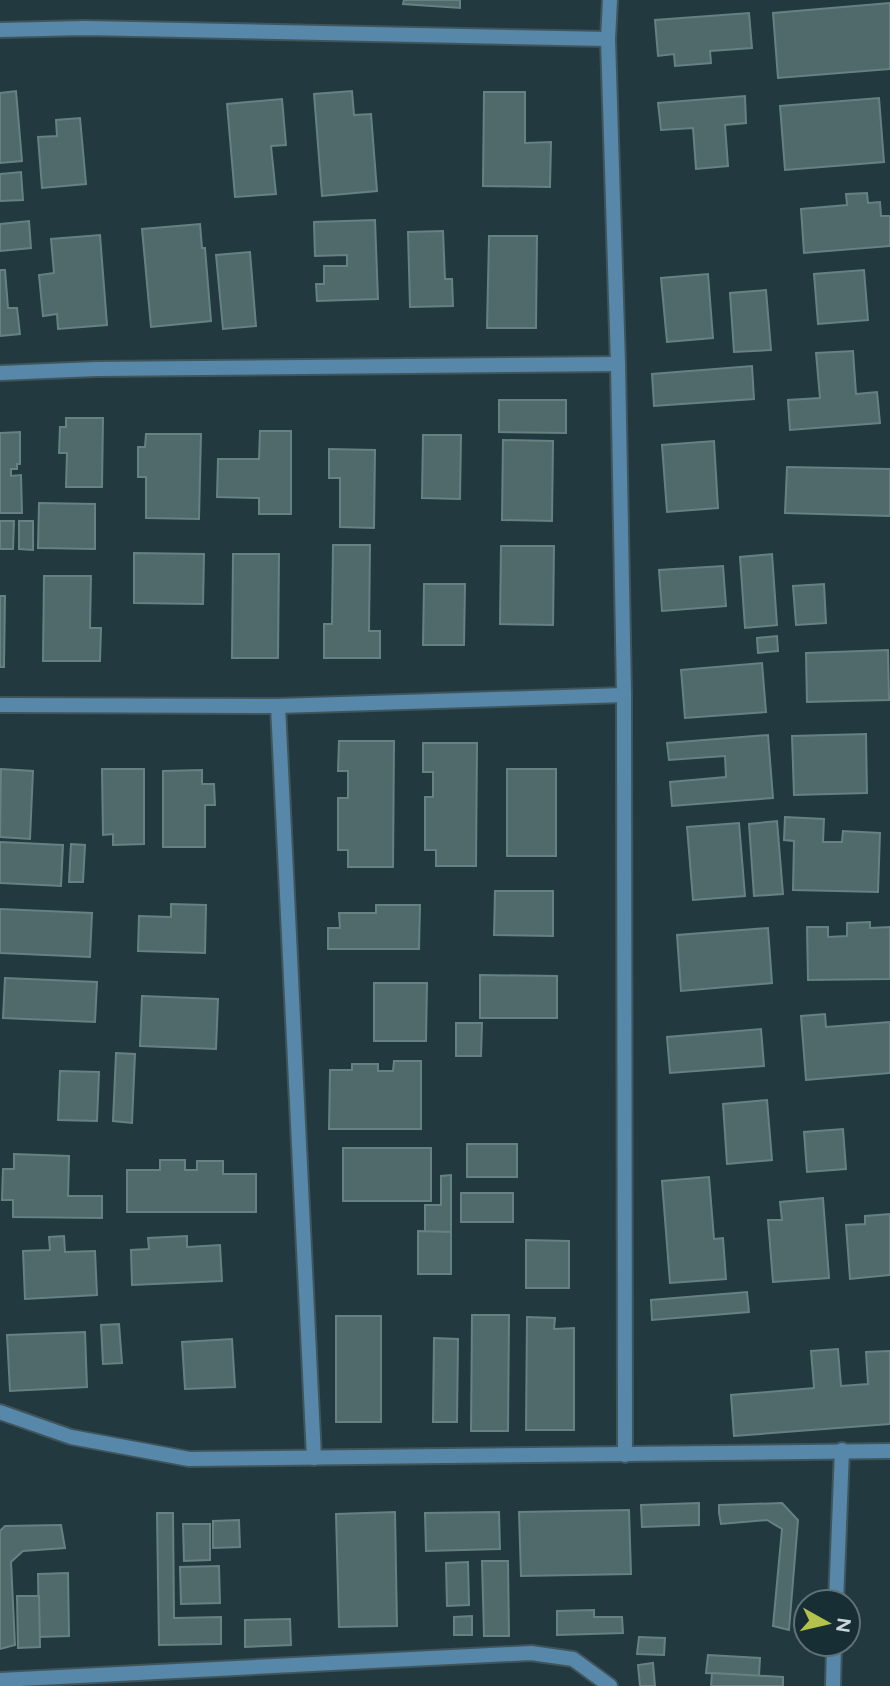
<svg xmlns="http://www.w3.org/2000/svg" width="890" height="1686" font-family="Figtree,sans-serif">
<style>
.building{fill:#506a6b;stroke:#668181;stroke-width:2}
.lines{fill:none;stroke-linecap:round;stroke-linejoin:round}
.street-casing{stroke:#40555b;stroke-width:18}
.street{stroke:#5788aa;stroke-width:14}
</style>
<rect width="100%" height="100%" fill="#22393f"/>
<!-- building -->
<g class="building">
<polygon points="404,0 460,0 460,8 403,4"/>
<polygon points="890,3 890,69 778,78 773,13"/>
<polygon points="749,13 752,48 710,51 711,63 675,66 674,54 658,56 655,20"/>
<polygon points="16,91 22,161 0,163 0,93"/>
<polygon points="352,91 354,115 371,114 377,191 322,196 314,94"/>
<polygon points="484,92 525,92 525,143 551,142 550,187 483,186"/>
<polygon points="745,96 746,123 725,125 728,166 696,169 693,128 661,130 658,103"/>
<polygon points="879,98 884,162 785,170 780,106"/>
<polygon points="282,99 286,145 271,146 276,194 235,197 227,104"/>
<polygon points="80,118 86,184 42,188 38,137 57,136 56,120"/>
<polygon points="21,172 23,200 0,201 0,174"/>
<polygon points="867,193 868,203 880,202 881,216 890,216 890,246 804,253 801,209 847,205 846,194"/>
<polygon points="375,220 378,299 317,301 316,284 324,284 324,266 347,266 347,255 315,256 314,222"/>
<polygon points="29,221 31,248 0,251 0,224"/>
<polygon points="200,224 202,248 205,248 211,321 151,327 142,229"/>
<polygon points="443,231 445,279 452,279 453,306 410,307 408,232"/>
<polygon points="100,235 107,325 58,329 57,314 43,316 39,275 54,273 51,239"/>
<polygon points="489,236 537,236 536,328 487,328"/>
<polygon points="250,252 256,326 223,329 216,255"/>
<polygon points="0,270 5,270 8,308 17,308 20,334 0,336"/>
<polygon points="864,270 868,320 818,324 814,274"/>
<polygon points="708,274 713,338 667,342 661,278"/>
<polygon points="766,290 771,350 734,352 730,293"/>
<polygon points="853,351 856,394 877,392 880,423 790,430 788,400 820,398 816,353"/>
<polygon points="752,366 754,399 654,406 652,374"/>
<polygon points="499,400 566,400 566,433 499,432"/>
<polygon points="66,418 103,418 102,487 66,487 67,453 59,453 60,427 66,427"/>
<polygon points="260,431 291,431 291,514 259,514 259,498 217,497 218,459 259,459"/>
<polygon points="20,432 20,464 17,464 17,469 11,469 11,476 21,475 22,513 0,513 0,433"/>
<polygon points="146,434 201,434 199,519 146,518 146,477 138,477 138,447 145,447"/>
<polygon points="423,435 461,435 460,499 422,498"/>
<polygon points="503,440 553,441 552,521 502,520"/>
<polygon points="714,441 718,508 667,512 662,445"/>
<polygon points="329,449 375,450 374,528 340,527 340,478 329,478"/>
<polygon points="787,467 890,469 890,516 785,513"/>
<polygon points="39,503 95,504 95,549 38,548"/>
<polygon points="0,521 14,521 13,549 0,549"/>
<polygon points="19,521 33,521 33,550 19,549"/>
<polygon points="333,545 370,545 369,631 380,631 380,658 324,658 324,624 332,624"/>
<polygon points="501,546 554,546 553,625 500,624"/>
<polygon points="134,553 204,554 203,604 134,603"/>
<polygon points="233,554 279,554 278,658 232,658"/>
<polygon points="772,554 777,625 745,628 740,557"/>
<polygon points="723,566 726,606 662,611 659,570"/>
<polygon points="44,576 91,576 90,628 101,628 100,661 43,661"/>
<polygon points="424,584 465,584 464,645 423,645"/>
<polygon points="824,584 826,623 796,625 793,586"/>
<polygon points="0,596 5,596 4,667 0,667"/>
<polygon points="777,636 778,651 758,653 757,638"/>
<polygon points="888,650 889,700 807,702 806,653"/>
<polygon points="762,663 766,712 685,718 681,670"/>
<polygon points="866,734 867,793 794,795 792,736"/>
<polygon points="768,735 773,798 672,806 670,782 726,777 725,756 669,760 667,743"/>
<polygon points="339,741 394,741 393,867 348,867 348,850 338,850 338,798 348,798 348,771 338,771"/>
<polygon points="423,743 477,743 476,866 436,866 436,850 425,850 425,797 433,797 433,772 423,772"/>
<polygon points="1,769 33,771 30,839 0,837"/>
<polygon points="102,769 144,769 144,844 113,845 113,834 103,835"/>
<rect x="507" y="769" width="49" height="87"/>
<polygon points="202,770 202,784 214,784 215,805 205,805 205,847 163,847 163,771"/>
<polygon points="785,817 824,819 823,842 842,842 843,831 880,833 878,892 793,890 794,841 784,840"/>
<polygon points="777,821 783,894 754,896 749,824"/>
<polygon points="739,823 745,896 693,900 687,827"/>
<polygon points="0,842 63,845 61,886 0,883"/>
<polygon points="71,844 85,845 83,882 69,882"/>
<polygon points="495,891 553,891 553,936 494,935"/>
<polygon points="171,904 206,905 205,953 138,951 139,916 171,917"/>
<polygon points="376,905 420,905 419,949 328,949 328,928 340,928 339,913 376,913"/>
<polygon points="0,909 92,913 90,957 0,953"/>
<polygon points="870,922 870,928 890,927 890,979 808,980 807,927 828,927 828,937 847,936 847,923"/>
<polygon points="768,928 772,983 681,991 677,935"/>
<polygon points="480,975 557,976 557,1018 480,1018"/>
<polygon points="5,978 97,982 95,1022 3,1018"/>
<polygon points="374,983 427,983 426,1041 374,1041"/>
<polygon points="142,996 218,999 216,1049 140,1046"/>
<polygon points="825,1014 826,1027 890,1022 890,1073 806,1080 801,1016"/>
<polygon points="456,1023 482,1023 481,1056 456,1056"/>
<polygon points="761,1029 764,1066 670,1073 667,1037"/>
<polygon points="116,1053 135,1054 132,1123 113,1121"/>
<polygon points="394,1061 421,1061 421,1129 329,1129 330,1070 352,1070 352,1064 378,1064 378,1071 393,1071"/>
<polygon points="60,1071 99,1072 97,1121 58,1120"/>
<polygon points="767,1100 772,1160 727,1164 723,1104"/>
<polygon points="843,1129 846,1169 807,1172 804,1132"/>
<rect x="467" y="1144" width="50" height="33"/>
<rect x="343" y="1148" width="88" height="53"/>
<polygon points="14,1154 69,1156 68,1196 102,1196 102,1218 13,1217 13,1200 2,1200 3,1169 14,1169"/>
<polygon points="160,1160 185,1160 185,1170 197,1170 197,1161 223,1161 223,1174 256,1174 256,1212 127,1212 127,1170 160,1170"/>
<polygon points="451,1175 451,1232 425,1232 425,1205 441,1205 441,1176"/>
<polygon points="709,1177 714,1239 723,1238 726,1279 670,1283 662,1181"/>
<rect x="461" y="1193" width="52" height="29"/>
<polygon points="823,1198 829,1278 773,1282 768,1220 782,1220 780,1202"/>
<polygon points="890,1214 890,1275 850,1279 846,1225 865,1224 865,1216"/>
<polygon points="418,1231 451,1232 451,1274 418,1274"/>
<polygon points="64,1236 65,1252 95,1251 97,1295 25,1299 23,1251 50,1250 49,1237"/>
<polygon points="187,1236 187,1247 220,1245 222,1281 132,1285 131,1250 149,1249 148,1238"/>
<polygon points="526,1240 569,1241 569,1288 526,1288"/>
<polygon points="747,1292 749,1312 652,1320 651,1300"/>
<polygon points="472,1315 509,1315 508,1431 471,1431"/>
<rect x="336" y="1316" width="45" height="106"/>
<polygon points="527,1317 555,1318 554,1329 574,1328 574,1430 526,1430"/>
<polygon points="119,1324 122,1363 103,1364 101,1325"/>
<polygon points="85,1332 87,1387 10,1391 7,1335"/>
<polygon points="434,1338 458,1339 457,1422 433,1422"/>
<polygon points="232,1339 235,1387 185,1389 182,1342"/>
<polygon points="838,1349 841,1386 868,1384 866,1352 890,1351 890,1424 734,1436 731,1395 814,1388 811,1351"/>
<polygon points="699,1503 699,1525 642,1527 641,1505"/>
<polygon points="782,1503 798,1520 789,1630 773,1626 782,1529 767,1520 721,1524 719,1513 719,1505"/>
<polygon points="629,1510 631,1574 521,1576 519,1512"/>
<polygon points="395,1512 397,1626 339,1627 336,1514"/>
<polygon points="499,1512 500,1549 426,1551 425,1513"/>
<polygon points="157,1513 173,1513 174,1618 221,1617 221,1644 159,1645"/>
<polygon points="239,1520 240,1547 213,1548 213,1521"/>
<polygon points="183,1524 210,1524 210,1560 184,1561"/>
<polygon points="61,1525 65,1548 23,1551 11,1562 15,1645 0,1649 0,1531 5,1526"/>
<polygon points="482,1561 508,1561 509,1636 484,1636"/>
<polygon points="468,1562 469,1605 447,1606 446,1563"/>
<polygon points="219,1566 220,1603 181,1604 180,1567"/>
<polygon points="68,1573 69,1636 39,1637 38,1574"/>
<polygon points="17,1596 39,1596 40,1647 18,1648"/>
<polygon points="594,1610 594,1617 622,1617 623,1633 557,1635 557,1611"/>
<polygon points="472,1616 472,1635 454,1635 454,1617"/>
<polygon points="290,1619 291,1645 245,1647 245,1620"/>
<polygon points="639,1637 665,1638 664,1655 637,1654"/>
<polygon points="708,1655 760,1658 759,1676 706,1673"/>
<polygon points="653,1663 655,1686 640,1686 638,1665"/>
<polygon points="712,1673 783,1677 783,1686 711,1686"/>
</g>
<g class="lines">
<defs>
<g id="street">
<polyline points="610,0 608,39 618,364 624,695 625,1455"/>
<polyline points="0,30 85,28 608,39"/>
<polyline points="0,373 96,369 618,364"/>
<polyline points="0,705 278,706 624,695"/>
<polyline points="278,706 314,1458"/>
<polyline points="0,1412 71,1437 189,1459 890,1451"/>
<polyline points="836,1602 842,1450"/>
<polyline points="0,1680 531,1653 573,1659 610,1686"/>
<polyline points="833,1686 834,1644"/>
</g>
</defs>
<!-- street casing -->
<use href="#street" class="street-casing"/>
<!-- street -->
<use href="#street" class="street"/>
</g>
<!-- north arrow -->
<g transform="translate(827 1623) rotate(98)"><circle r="33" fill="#182e35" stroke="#5f7177" stroke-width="2"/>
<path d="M0-5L12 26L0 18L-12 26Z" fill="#b3c24b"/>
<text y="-10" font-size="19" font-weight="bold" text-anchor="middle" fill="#c9d6da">N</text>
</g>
</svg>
